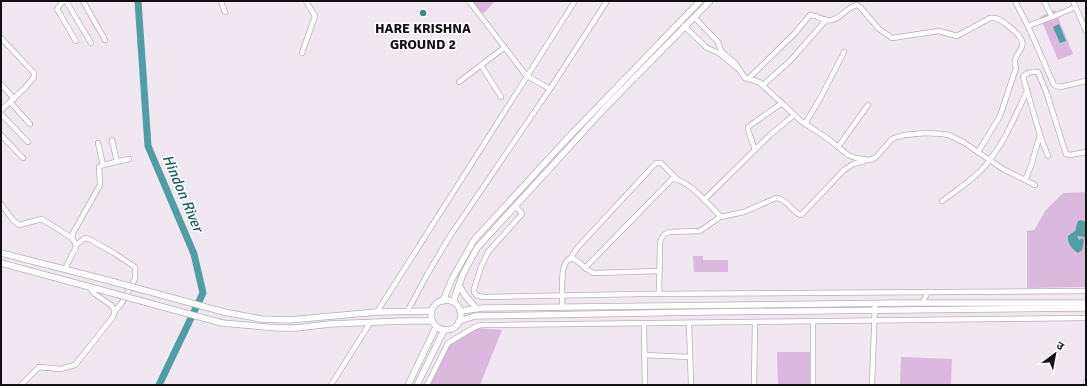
<svg xmlns="http://www.w3.org/2000/svg" width="1087" height="386" font-family="Signika,'Noto Sans Devanagari',sans-serif">
<style>
.green{fill:#dbb8dd}
.water{fill:#4f9ea4}
.lines{fill:none;stroke-linecap:round;stroke-linejoin:round}
.river{stroke:#4f9ea4;stroke-width:7}
.minor-casing{stroke:#b8afb8;stroke-width:6}
.tertiary-casing{stroke:#b8afb8;stroke-width:7}
.minor{stroke:#fff;stroke-width:4.5}
.tertiary{stroke:#fff;stroke-width:5.5}
.tertiary-bridge-casing{stroke:#b8afb8;stroke-width:7;stroke-linecap:butt}
.tertiary-bridge{stroke:#fff;stroke-width:5.5}
.poi-dot{fill:#41898f;stroke:#fff;stroke-width:1.5}
.labels{text-anchor:middle;stroke-width:3;stroke-linejoin:round;paint-order:stroke}
.poi-label{font-size:14px;font-weight:bold;fill:#131013;stroke:#fff}
.water-label{font-size:15px;font-style:italic;fill:#1f6065;stroke:#fff}
</style>
<rect width="100%" height="100%" fill="#f0e7f1"/>
<!-- green -->
<g class="green">
<polygon points="470,1 495,1 486,11 481,14"/>
<polygon points="1055,10 1073,54 1058,60 1040,17"/>
<polygon points="1086,192 1086,287 1027,288 1027,231 1034,230 1046,210 1063,193"/>
<polygon points="693,256 703,256 703,260 728,260 728,272 694,272"/>
<polygon points="478,328 502,330 480,385 429,385 447,346"/>
<polygon points="777,352 810,352 810,385 778,385"/>
<polygon points="901,357 952,359 951,385 900,385"/>
</g>
<!-- water -->
<g class="water">
<polygon points="1059,24 1066,41 1060,43 1053,27"/>
<path d="M1081,220L1086,222V241L1084,237L1077,236L1079,240L1082,238L1084,240L1082,250L1078,253C1072,249 1067,243 1068,236L1075,231L1078,221Z"/>
</g>
<g class="lines">
<!-- river -->
<polyline class="river" points="138,1 148,146 194,254 203,293 159,385"/>
<defs>
<g id="minor">
<polyline points="63,1 57,9 76,41"/>
<polyline points="66,1 91,43"/>
<polyline points="83,1 105,40"/>
<polyline points="221,1 225,12"/>
<polyline points="469,1 522,70 527,76 550,89"/>
<polyline points="1015,1 1028,26 1054,85 1060,87 1086,81"/>
<polyline points="1073,1 1086,31"/>
<polyline points="694,17 718,42 721,51 735,63 745,78 759,82 801,121 827,138 848,155 856,158 868,160 873,159 877,156 892,139 897,137 904,135 926,133 943,134 949,135 963,142 1003,169 1035,185"/>
<polyline points="1052,17 1076,7"/>
<polyline points="684,26 707,48 719,53 737,68"/>
<polyline points="1028,26 1052,17 1044,1"/>
<polyline points="1,38 34,73 34,77 25,88 1,110"/>
<polyline points="302,53 315,16 306,1"/>
<polyline points="481,65 501,97"/>
<path d="M748,79L795,33L810,15C817,15 824,22 832,20C841,18 847,7 857,5L860,7L879,29L892,38L939,31L957,36L990,18C997,17 1002,21 1007,25C1040,50 1009,48 1016,68L1000,116L978,152"/>
<polyline points="459,82 505,47"/>
<polyline points="1,84 14,99"/>
<polyline points="763,85 790,61 826,20"/>
<polyline points="10,102 30,124"/>
<polyline points="1,114 28,142"/>
<polyline points="805,124 822,95 844,52"/>
<polyline points="1,135 23,158"/>
<polyline points="112,140 117,162"/>
<polyline points="98,143 103,165"/>
<polyline points="838,147 868,105"/>
<polyline points="755,150 748,130 748,127 782,103"/>
<path d="M1048,156L1040,135L1023,77C1027,72 1032,71 1038,72L1047,94L1066,154L1070,155L1086,152"/>
<polyline points="1025,180 1031,166 1040,135"/>
<polyline points="704,200 770,135 794,115"/>
<path d="M942,201C957,190 973,180 985,166C1004,144 1015,116 1027,91"/>
<polyline points="1,204 13,220 19,225 42,219 72,238"/>
<polyline points="515,206 522,213 522,214 488,252 481,267 474,289 474,292 477,296 485,297 640,294 1086,291"/>
<polyline points="76,245 85,238 89,239 114,253 135,267 135,279 121,304 115,311"/>
<polyline points="570,259 578,247 656,163 661,163 677,179"/>
<path d="M585,268L672,179C686,177 711,207 721,217"/>
<polyline points="65,269 76,247 75,243 72,238 73,233 100,185 99,167 103,165 129,159"/>
<path d="M659,294L660,243C661,237 663,234 669,232L700,231L720,217L744,212L776,198C787,198 792,213 801,215L844,170L853,164L865,161"/>
<polyline points="922,303 928,292"/>
<path d="M562,307C563,298 558,256 573,259C581,261 585,271 594,273L660,271"/>
<polyline points="377,312 575,1"/>
<polyline points="407,312 428,273 450,236 550,89 607,1"/>
<polyline points="813,322 813,385"/>
<polyline points="689,323 691,385"/>
<polyline points="644,324 645,385"/>
<polyline points="644,355 690,357"/>
<polyline points="21,385 39,367 60,369 75,365 113,317 115,311 111,305 95,294 88,286"/>
<polyline points="331,385 370,323"/>
<polyline points="427,385 448,343 475,327 481,325 1086,318"/>
<polyline points="754,385 755,323"/>
<polyline points="872,385 875,303"/>
<polyline points="1086,385 1086,382"/>
</g>
<g id="tertiary">
<polyline points="1,253 103,279"/>
<polyline points="1,263 101,290"/>
<polyline points="459,285 464,294 476,308"/>
<circle cx="446" cy="315" r="15"/>
<polyline points="443,301 452,279 474,240 564,142 700,1"/>
<polyline points="453,302 463,274 477,248 605,108 710,1"/>
<polyline points="460,311 483,308 903,303 1086,303"/>
<polyline points="224,312 261,319 289,320 377,312 431,311"/>
<polyline points="459,321 475,316 704,312 1086,308"/>
<polyline points="222,323 277,328 296,328 330,324 404,321 432,321"/>
<polyline points="408,385 436,327"/>
<polyline points="417,385 444,330"/>
</g>
</defs>
<!-- minor casing -->
<use href="#minor" class="minor-casing"/>
<!-- tertiary casing -->
<use href="#tertiary" class="tertiary-casing"/>
<!-- minor -->
<use href="#minor" class="minor"/>
<!-- tertiary -->
<use href="#tertiary" class="tertiary"/>
<defs>
<g id="tertiary-bridge">
<polyline points="103,279 224,312"/>
<polyline points="101,290 222,323"/>
</g>
</defs>
<!-- tertiary-bridge casing -->
<use href="#tertiary-bridge" class="tertiary-bridge-casing"/>
<!-- tertiary-bridge -->
<use href="#tertiary-bridge" class="tertiary-bridge"/>
</g>
<!-- markers -->
<circle class="poi-dot" cx="423" cy="13" r="4"/>
<g class="labels">
<!-- poi labels -->
<g class="poi-label">
<text x="423" y="33">HARE KRISHNA<tspan x="423" dy="16">GROUND 2</tspan></text>
</g>
<!-- water labels -->
<g class="water-label">
<text transform="translate(183 193) rotate(67)" y="5">Hindon River</text>
</g>
</g>
<!-- border -->
<rect width="1087" height="386" fill="none" stroke="#131013" stroke-width="4"/>
<!-- north arrow -->
<g transform="translate(1055 354) rotate(32)" stroke="#ffffff" stroke-width="3" paint-order="stroke">
<path d="M0-3L7 15L0 10L-7 15Z" fill="#131013"/>
<text y="-6" font-size="11" font-weight="bold" text-anchor="middle" fill="#131013">उ</text>
</g>
</svg>
